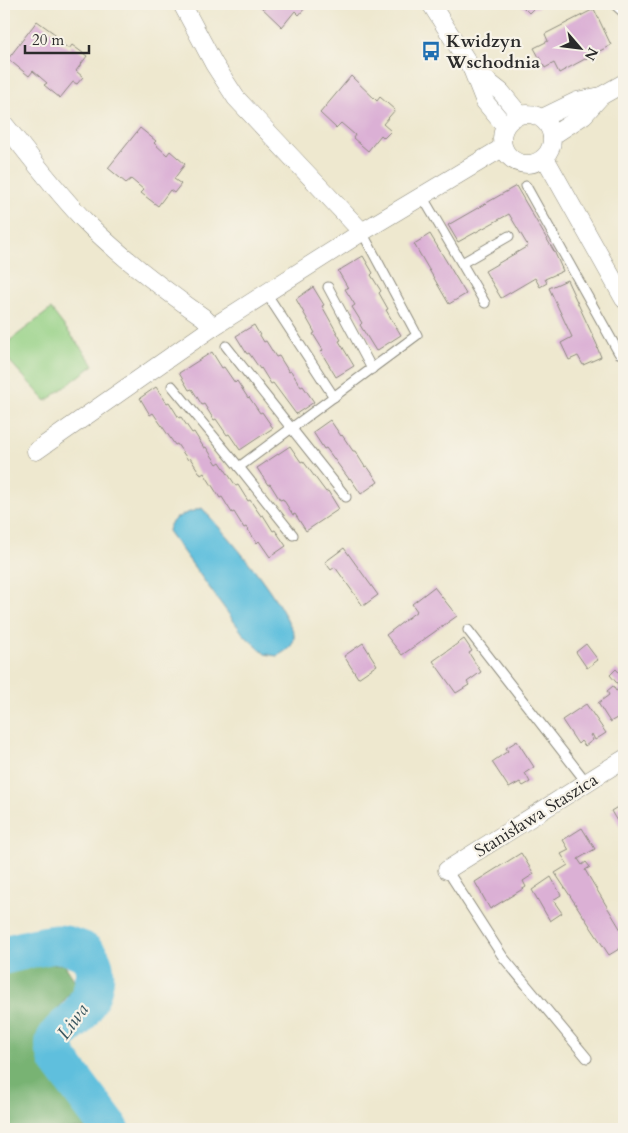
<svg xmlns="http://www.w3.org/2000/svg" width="628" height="1133" font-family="Cardo,serif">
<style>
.green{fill:#96d186;stroke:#607e58}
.forest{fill:#78b373;stroke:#526f4f}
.water{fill:#5ebfdd;stroke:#447584}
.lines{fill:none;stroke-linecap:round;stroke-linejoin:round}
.river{stroke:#5ebfdd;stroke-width:39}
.building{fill:#dbb0d5}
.lane-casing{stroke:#8c8a7d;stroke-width:11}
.street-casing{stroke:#8c8a7d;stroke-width:19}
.lane{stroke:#fff;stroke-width:9}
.street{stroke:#fff;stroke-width:18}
.labels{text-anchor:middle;stroke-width:4.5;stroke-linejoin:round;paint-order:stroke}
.poi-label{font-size:18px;font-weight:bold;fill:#2b2b2b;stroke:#f7f3e8;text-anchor:start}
.street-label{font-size:18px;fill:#2b2b2b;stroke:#f7f3e8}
.water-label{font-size:19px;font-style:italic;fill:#3a5760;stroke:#f7f3e8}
</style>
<rect width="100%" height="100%" fill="#f7f3e8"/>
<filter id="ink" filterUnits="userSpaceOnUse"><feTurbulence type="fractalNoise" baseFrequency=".02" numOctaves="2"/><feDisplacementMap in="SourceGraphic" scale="10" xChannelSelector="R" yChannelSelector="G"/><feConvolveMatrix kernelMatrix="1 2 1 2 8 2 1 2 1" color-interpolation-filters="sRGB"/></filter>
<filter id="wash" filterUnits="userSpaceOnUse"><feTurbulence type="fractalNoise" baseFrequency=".0096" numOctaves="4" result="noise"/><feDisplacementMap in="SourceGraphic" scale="20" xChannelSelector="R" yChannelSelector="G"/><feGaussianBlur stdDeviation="1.12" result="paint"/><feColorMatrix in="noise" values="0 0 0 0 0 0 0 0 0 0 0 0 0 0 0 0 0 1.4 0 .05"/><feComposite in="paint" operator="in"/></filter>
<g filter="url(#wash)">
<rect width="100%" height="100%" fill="#eee8cf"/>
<!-- green -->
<polygon class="green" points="51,309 94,365 46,401 4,355 4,345"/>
<!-- forest -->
<polygon class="forest" points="21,964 64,964 77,984 39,1033 84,1116 93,1129 4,1129 4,973"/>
<!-- water -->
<path class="water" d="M202,508C233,543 265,578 287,619C289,625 295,631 294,637C294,647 284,652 277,656L265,654L244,635L168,531C170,516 189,513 202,508Z"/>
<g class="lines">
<!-- river -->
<path class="river" d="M4,955C21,951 39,946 57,944C63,943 70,947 75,948C107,957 94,996 79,1015C73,1023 62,1028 57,1037C52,1043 56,1052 58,1059L110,1129"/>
</g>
<g id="blocks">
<!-- building -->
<g class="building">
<polygon points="258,4 302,4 306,7 299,15 295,11 282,27"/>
<polygon points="520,4 541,4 537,8 534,8 529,13"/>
<polygon points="594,9 611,45 559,73 554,63 545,68 534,48 548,41 545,34"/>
<polygon points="37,21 55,34 53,37 69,49 72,45 87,56 76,71 83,77 77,84 73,82 60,98 44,85 47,83 33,71 29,76 8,59"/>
<polygon points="351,76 377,101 380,97 395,110 383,124 391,131 384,138 381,135 368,151 353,138 355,135 341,123 336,128 320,113"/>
<polygon points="140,128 156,141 154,143 167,155 170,151 185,164 174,179 181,184 174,193 170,190 158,206 141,193 144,190 131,179 126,183 108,168"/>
<polygon points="516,186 555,253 563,271 545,279 547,283 540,287 535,278 501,298 485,271 528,246 509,214 458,242 448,225"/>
<polygon points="430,234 466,294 449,304 414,244"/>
<polygon points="363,256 373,273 371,275 381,291 379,293 388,309 386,310 401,335 376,351 360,325 362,323 352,307 355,305 345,289 348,288 338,271"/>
<polygon points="567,280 598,347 597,347 601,357 583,365 578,356 569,360 561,343 572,337 549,288"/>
<polygon points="313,287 324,305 322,306 341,340 339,341 354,366 336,377 321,352 323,350 313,334 315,333 296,299"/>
<polygon points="254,325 264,342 266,341 276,357 279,356 289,372 291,371 301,387 303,386 314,402 296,414 273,383 271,384 261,368 260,369 249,353 247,354 236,336"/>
<polygon points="212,352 222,368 224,367 235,383 237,381 248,398 249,397 260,413 262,412 273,428 240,450 229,434 227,435 216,419 214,420 204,404 202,405 192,389 189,390 179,373"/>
<polygon points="156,387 167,403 169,402 179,418 181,417 192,433 194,432 204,448 206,447 217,464 220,462 236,486 238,485 248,501 250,500 261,516 263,515 273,531 275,530 286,546 270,557 259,541 257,543 246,527 244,528 234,512 232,513 222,497 220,498 204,473 201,475 190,458 188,460 177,444 175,445 153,413 150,415 140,398"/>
<polygon points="330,420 341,436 342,435 353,451 355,451 365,467 367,466 378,482 361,494 350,478 349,479 326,448 324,449 313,432"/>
<polygon points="290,446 301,462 303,461 326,492 328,491 339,509 306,531 295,514 293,515 283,499 280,500 270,484 268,485 257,468"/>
<polygon points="344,548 378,595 363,606 335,567 331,570 325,562"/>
<polygon points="434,587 457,616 402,655 386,635 417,611 412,604"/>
<polygon points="464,639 472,651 469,653 481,672 467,682 469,685 456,693 433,661"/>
<polygon points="363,643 377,665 358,678 344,656"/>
<polygon points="586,644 598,660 587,668 576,652"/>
<polygon points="616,669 624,678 624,718 622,715 610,722 598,703 609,695 607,691 613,686 616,691 621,688 610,675"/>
<polygon points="586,704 606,733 595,740 592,734 590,735 593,740 585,746 581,741 578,744 562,720"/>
<polygon points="517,741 534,767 525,773 530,782 523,786 520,782 509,788 492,762 508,751 506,748"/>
<polygon points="624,803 624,833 611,811"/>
<polygon points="582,828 595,849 578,859 582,865 586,862 590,867 585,870 624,935 624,946 609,955 555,873 568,865 561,854 569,850 563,840"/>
<polygon points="521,853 534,874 523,881 526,887 490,909 475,882"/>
<polygon points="551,877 561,895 553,900 562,913 550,921 532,890"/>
</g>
</g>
</g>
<g filter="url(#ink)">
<use href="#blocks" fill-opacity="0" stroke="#8c8a7d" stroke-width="1"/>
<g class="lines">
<defs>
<g id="lane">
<polyline points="614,4 624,13"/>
<polyline points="526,186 619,353 624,351"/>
<polyline points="422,196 485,303"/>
<polyline points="462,263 509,236"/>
<polyline points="328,287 372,369"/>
<polyline points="266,293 334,397"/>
<polyline points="226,346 346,497"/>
<polyline points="172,386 239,467"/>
<polyline points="293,535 239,467 417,335 362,232"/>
<polyline points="468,630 587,783"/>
<polyline points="447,870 503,957 587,1058"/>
</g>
<g id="street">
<polyline points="182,4 214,64 236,98 362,232"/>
<polyline points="431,4 472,69 485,102 505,126"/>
<polyline points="472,69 501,92 519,114"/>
<circle cx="527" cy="139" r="25"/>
<polyline points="542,118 577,101 601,96 624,83"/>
<path d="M4,124C31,157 57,193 87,223C122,258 163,289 203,317L213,327"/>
<polyline points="552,136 584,115 601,96"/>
<polyline points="545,158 624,299"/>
<polyline points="36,451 213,327 362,232 502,148"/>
<polyline points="447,870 624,759"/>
</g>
</defs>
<!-- lane casing -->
<use href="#lane" class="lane-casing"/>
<!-- street casing -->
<use href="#street" class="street-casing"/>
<!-- lane -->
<use href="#lane" class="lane"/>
<!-- street -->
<use href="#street" class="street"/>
</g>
</g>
<!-- icons -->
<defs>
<symbol id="bus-bare" viewBox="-9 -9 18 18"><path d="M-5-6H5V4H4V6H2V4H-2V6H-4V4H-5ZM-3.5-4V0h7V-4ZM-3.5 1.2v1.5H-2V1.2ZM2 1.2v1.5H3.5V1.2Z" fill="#1f6fb2" stroke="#f7f3e8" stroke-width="2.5" paint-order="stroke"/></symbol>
</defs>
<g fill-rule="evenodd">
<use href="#bus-bare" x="417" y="37" width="28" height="28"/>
</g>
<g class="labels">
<!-- poi labels -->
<g class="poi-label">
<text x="446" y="47">Kwidzyn<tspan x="446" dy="21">Wschodnia</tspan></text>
</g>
<!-- street labels -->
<g class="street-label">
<text transform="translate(536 815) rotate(-32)" y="6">Stanisława Staszica</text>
</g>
<!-- water labels -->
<g class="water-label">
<text transform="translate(72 1021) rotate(-54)" y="7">Liwa</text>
</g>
</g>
<!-- margin -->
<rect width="628" height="1133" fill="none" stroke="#f7f3e8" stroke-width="20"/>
<!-- north arrow -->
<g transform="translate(580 48) rotate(118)" stroke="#f7f3e8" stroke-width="4" paint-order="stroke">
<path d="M0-4L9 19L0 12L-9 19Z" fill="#2b2b2b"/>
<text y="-8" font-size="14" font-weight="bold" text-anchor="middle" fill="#2b2b2b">N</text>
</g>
<!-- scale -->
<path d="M25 45v8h64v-8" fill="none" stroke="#2b2b2b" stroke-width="2.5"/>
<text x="32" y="45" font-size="15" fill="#2b2b2b" stroke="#f7f3e8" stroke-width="4" paint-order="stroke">20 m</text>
</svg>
